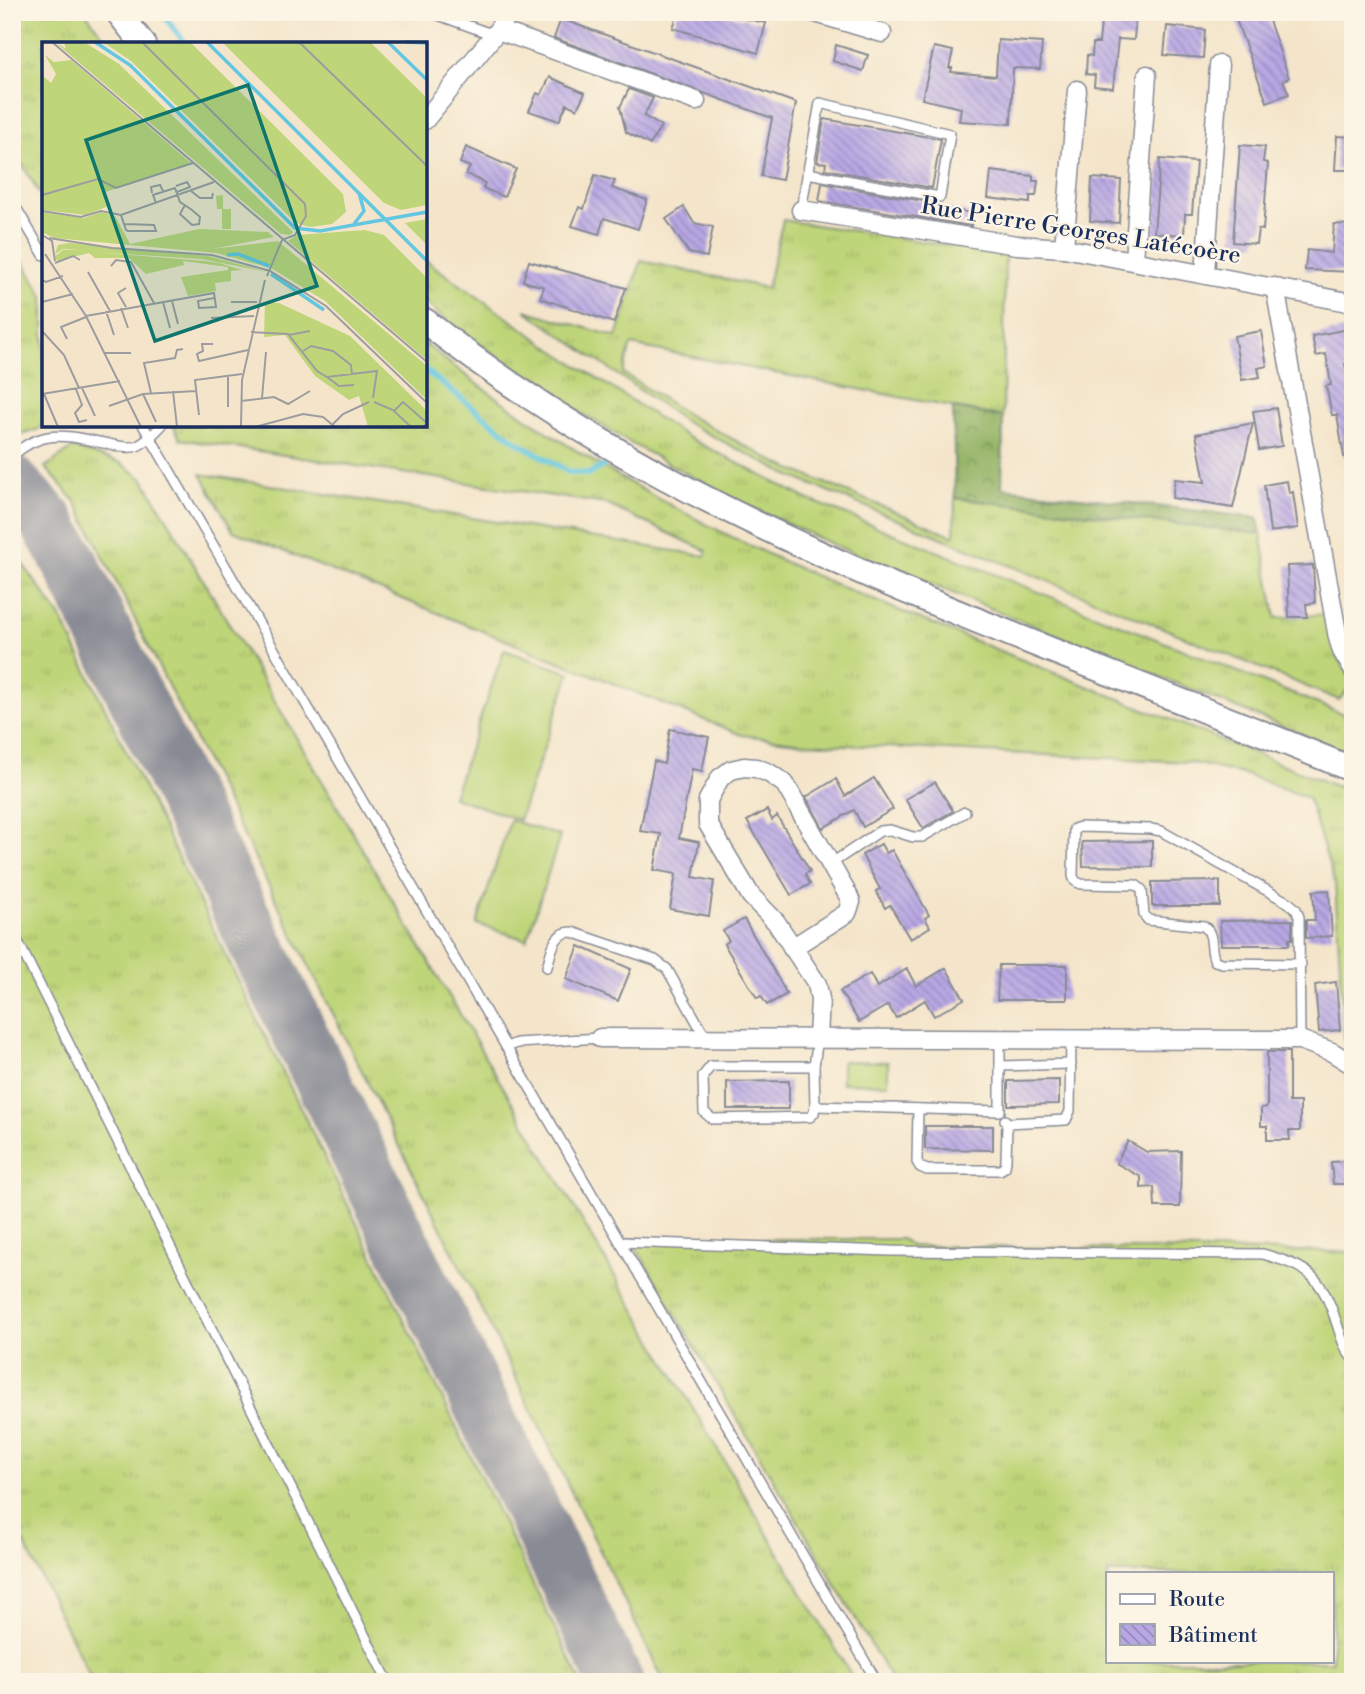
<svg xmlns="http://www.w3.org/2000/svg" width="1365" height="1694" font-family="'Libre Bodoni',serif">
<style>
.grass{fill:url(#grass-tufts);stroke:#6d826c;stroke-width:2;fill-rule:evenodd}
.forest{fill:url(#forest-crowns);stroke:#597264;stroke-width:2}
.pitch{fill:#bfd579;stroke:#6d826c;stroke-width:2}
.lines{fill:none;stroke-linecap:round;stroke-linejoin:round}
.stream{stroke:#64c7e2;stroke-width:6}
.taxiway{stroke:#888a94;stroke-width:56}
.building{fill:url(#building-back-hatch)}
.lane-casing{stroke:#888a94;stroke-width:12}
.street-casing{stroke:#888a94;stroke-width:21}
.secondary-casing{stroke:#888a94;stroke-width:28}
.lane{stroke:#fff;stroke-width:9}
.street{stroke:#fff;stroke-width:18}
.secondary{stroke:#fff;stroke-width:24}
.labels{text-anchor:middle;stroke-width:5;stroke-linejoin:round;paint-order:stroke}
.street-label{font-size:24px;fill:#1b2f5e;stroke:#fcf5e5}
.inset-river{fill:none;stroke:#64c7e2;stroke-width:3.5}
.inset-road{fill:none;stroke:#9d9c9f;stroke-width:2}
.view{fill:#0f766e;fill-opacity:0.15;stroke:#0f766e;stroke-width:3.5}
.inset-edge{fill:none;stroke:#1b2f5e;stroke-width:3.5}
</style>
<defs>
<pattern id="grass-tufts" width="24" height="20" patternUnits="userSpaceOnUse" patternTransform="scale(1.75)"><rect width="24" height="20" fill="#bfd579"/><path d="M3 7l-1-3M5 7V3M7 7l1-3M15 17l-1-3M17 17v-4M19 17l1-3" fill="none" stroke="#a4b76b"/></pattern>
<pattern id="forest-crowns" width="20" height="18" patternUnits="userSpaceOnUse" patternTransform="scale(1.75)"><rect width="20" height="18" fill="#97b669"/><path d="M2 6a3 3 0 1 1 6 0M12 15a3 3 0 1 1 6 0" fill="none" stroke="#7a945a"/></pattern>
<pattern id="building-back-hatch" width="6" height="6" patternUnits="userSpaceOnUse" patternTransform="scale(1.75)"><rect width="6" height="6" fill="#b8a7e4"/><path d="M-1 5l2 2M0 0l6 6M5-1l2 2" fill="none" stroke="#9588bc"/></pattern>
</defs>
<rect width="100%" height="100%" fill="#fcf5e5"/>
<filter id="ink" filterUnits="userSpaceOnUse"><feTurbulence type="fractalNoise" baseFrequency=".0143" numOctaves="2"/><feDisplacementMap in="SourceGraphic" scale="14" xChannelSelector="R" yChannelSelector="G"/><feConvolveMatrix kernelMatrix="1 2 1 2 8 2 1 2 1" color-interpolation-filters="sRGB"/></filter>
<filter id="wash" filterUnits="userSpaceOnUse"><feTurbulence type="fractalNoise" baseFrequency=".00686" numOctaves="4" result="noise"/><feDisplacementMap in="SourceGraphic" scale="28" xChannelSelector="R" yChannelSelector="G"/><feGaussianBlur stdDeviation="1.57" result="paint"/><feColorMatrix in="noise" values="0 0 0 0 0 0 0 0 0 0 0 0 0 0 0 0 0 1.4 0 .05"/><feComposite in="paint" operator="in"/></filter>
<g filter="url(#wash)">
<rect width="100%" height="100%" fill="#f4e5ca"/>
<!-- grass -->
<g class="grass">
<polygon points="12,12 85,12 109,44 44,44 44,201 12,147"/>
<polygon points="783,220 1005,254 1003,417 631,345 623,373 693,418 779,464 954,536 955,498 1261,534 1276,618 1329,614 1338,657 1353,683 1339,700 786,474 687,423 525,310 617,337 641,261 767,288"/>
<polygon points="12,242 44,297 44,423 39,429 18,436 12,433"/>
<polygon points="425,260 552,349 689,438 807,499 1353,718 1353,755 834,545 739,502 632,444 552,395 441,316 425,302"/>
<path d="M425,344C532,429 652,501 776,558C851,593 929,622 1005,653C1121,700 1237,747 1353,793V1055L1345,1051L1335,883L1308,798L1247,775L1189,762L804,743L742,735L233,531L201,474L705,556L707,551L606,504L180,439L173,425H425Z"/>
<polygon points="73,448 121,463 144,480 855,1682 664,1682 512,1370 76,502 45,467"/>
<polygon points="12,549 60,616 581,1682 93,1682 12,1519"/>
<path d="M631,1239H902L911,1246L1353,1252V1682H893ZM1108,1573H1332V1661H1108Z"/>
</g>
<!-- forest -->
<polygon class="forest" points="953,408 1003,417 1002,488 1258,518 1261,534 955,498"/>
<!-- pitch -->
<g class="pitch">
<polygon points="504,650 570,673 519,820 453,797"/>
<polygon points="510,820 560,836 527,940 477,924"/>
<polygon points="842,1061 888,1062 888,1084 842,1083"/>
</g>
<g class="lines">
<!-- stream -->
<g class="stream">
<polyline points="161,12 186,44"/>
<polyline points="425,370 517,442 569,472 589,474 603,466"/>
</g>
<!-- taxiway -->
<polyline class="taxiway" points="12,484 46,520 67,556 616,1682"/>
</g>
<g id="blocks">
<!-- building -->
<g class="building">
<polygon points="678,12 712,12 766,23 758,53 673,28"/>
<polygon points="1102,12 1136,12 1134,40 1118,39 1113,88 1094,86 1095,75 1086,74 1087,55 1092,56 1093,43 1099,43"/>
<polygon points="1233,12 1266,12 1289,78 1283,80 1289,94 1267,102"/>
<polygon points="561,19 796,103 782,180 761,176 772,118 554,38"/>
<polygon points="1167,26 1205,30 1203,58 1164,55"/>
<polygon points="998,40 1042,43 1040,69 1013,68 1011,124 959,121 961,108 922,99 934,47 953,51 949,68 952,68 951,72 996,76"/>
<polygon points="836,45 868,55 863,71 833,61"/>
<polygon points="550,77 585,93 577,109 567,104 559,121 529,111 537,93 541,95"/>
<polygon points="629,89 653,98 644,116 661,126 650,145 626,132 620,107"/>
<polygon points="824,119 941,139 932,188 825,169 826,163 817,162"/>
<polygon points="1337,136 1353,137 1353,170 1335,170"/>
<polygon points="1240,145 1265,147 1263,162 1268,163 1263,230 1258,229 1256,244 1233,242"/>
<polygon points="466,147 516,169 504,197 483,188 485,183 466,174 470,167 460,163"/>
<polygon points="1160,159 1196,162 1192,214 1185,214 1184,235 1154,233"/>
<polygon points="991,171 1033,176 1033,181 1038,181 1036,196 1030,196 1030,203 988,198"/>
<polygon points="595,175 615,181 612,188 647,200 638,229 604,218 599,234 572,226 579,207 584,209"/>
<polygon points="1092,178 1121,180 1119,223 1090,221"/>
<polygon points="822,183 929,202 929,206 973,213 971,226 819,201"/>
<polygon points="684,207 694,223 713,227 707,257 689,253 666,219"/>
<polygon points="1334,224 1349,225 1349,235 1353,235 1353,272 1305,270 1307,250 1332,253"/>
<polygon points="529,261 626,288 614,323 540,298 544,287 523,281"/>
<polygon points="1348,329 1353,362 1345,364 1353,402 1353,456 1344,457 1337,415 1332,415 1326,386 1331,385 1326,354 1316,356 1312,336"/>
<polygon points="1261,331 1267,366 1258,368 1260,377 1242,380 1234,336"/>
<polygon points="1276,408 1282,446 1259,450 1253,411"/>
<polygon points="1253,423 1233,508 1172,498 1175,479 1205,482 1196,434"/>
<polygon points="1287,481 1289,493 1293,492 1298,528 1270,532 1264,485"/>
<polygon points="1313,565 1315,603 1306,604 1307,617 1289,617 1287,566"/>
<polygon points="670,729 709,737 702,771 692,769 679,838 699,842 693,877 714,881 709,916 670,909 676,874 654,870 661,834 640,831 654,761 664,764"/>
<polygon points="874,778 893,809 863,827 854,810 823,828 806,797 836,779 845,796"/>
<polygon points="935,782 953,811 923,828 905,799"/>
<polygon points="767,810 772,820 777,816 810,871 805,874 810,884 791,895 747,821"/>
<polygon points="1152,841 1152,867 1083,866 1082,842"/>
<polygon points="881,844 886,853 892,850 929,915 925,918 930,927 910,939 890,905 885,908 876,891 880,889 862,855"/>
<polygon points="1220,881 1220,906 1152,906 1152,882"/>
<polygon points="1329,890 1332,936 1306,938 1306,920 1315,920 1313,891"/>
<polygon points="744,919 787,994 767,1005 761,996 757,998 724,944 729,941 723,931"/>
<polygon points="1292,920 1292,939 1289,939 1289,945 1221,945 1220,921"/>
<polygon points="579,946 631,969 618,1001 566,979"/>
<polygon points="999,965 1067,965 1067,1000 997,1000"/>
<polygon points="946,968 964,999 934,1016 925,1000 896,1018 888,1005 859,1022 840,991 870,974 877,987 907,969 916,986"/>
<polygon points="1336,982 1340,1030 1319,1032 1315,985"/>
<polygon points="1267,1052 1289,1052 1289,1102 1300,1102 1300,1131 1289,1131 1290,1140 1267,1140 1267,1126 1261,1126 1261,1108 1267,1107"/>
<polygon points="1059,1080 1059,1104 1008,1105 1008,1081"/>
<polygon points="789,1081 789,1109 727,1109 727,1082"/>
<polygon points="925,1126 993,1126 993,1150 925,1149"/>
<polygon points="1128,1141 1147,1152 1181,1151 1180,1207 1155,1207 1154,1187 1141,1188 1141,1177 1116,1163"/>
<polygon points="1349,1161 1350,1184 1333,1184 1331,1162"/>
</g>
</g>
</g>
<g filter="url(#ink)">
<use href="#blocks" fill-opacity="0" stroke="#888a94" stroke-width="2"/>
<g class="lines">
<defs>
<g id="lane">
<polyline points="430,12 494,35"/>
<polyline points="12,201 44,255"/>
<polyline points="801,210 820,103 950,134 940,197 807,173"/>
<polyline points="143,425 877,1682"/>
<path d="M12,456C45,426 70,437 109,444C118,446 129,449 137,446C147,442 154,433 162,425"/>
<polyline points="832,863 880,831 890,830 913,837 922,837 965,812"/>
<polyline points="12,930 388,1682"/>
<path d="M547,967C552,951 553,932 572,932L655,960L667,969L706,1038"/>
<polyline points="818,1038 814,1066 815,1106 1000,1111 1000,1039"/>
<path d="M1300,1040L1299,917L1296,909L1289,903L1161,831L1151,829L1080,827L1074,829L1073,876L1075,881L1081,884L1136,885L1142,890L1144,915L1148,920L1204,926C1215,935 1209,949 1215,961L1222,963L1301,964"/>
<polyline points="506,1047 517,1043 600,1038"/>
<polyline points="814,1066 711,1066 703,1076 704,1112 712,1119 810,1117 814,1113 815,1106"/>
<polyline points="1000,1066 1071,1064"/>
<polyline points="918,1109 917,1162 920,1167 927,1170 1000,1170 1005,1167 1006,1161 1007,1123"/>
<polyline points="1005,1120 1007,1123 1066,1120 1070,1111 1071,1039"/>
<path d="M620,1242L891,1251L1263,1254C1311,1268 1321,1276 1337,1324C1341,1336 1344,1349 1353,1359"/>
</g>
<g id="street">
<polyline points="812,12 882,33"/>
<polyline points="498,30 696,101"/>
<polyline points="425,120 498,30 509,12"/>
<polyline points="801,210 1017,245 1064,248 1353,303"/>
<polyline points="1064,248 1077,90"/>
<polyline points="1134,260 1147,75"/>
<polyline points="1205,274 1219,65"/>
<polyline points="1275,287 1338,638 1342,651 1353,669"/>
<polyline points="792,948 847,913 851,902 849,897 785,784 769,773 756,768 744,767 731,770 720,778 708,800 708,824 751,896 776,922 817,984 820,999 818,1038"/>
<polyline points="600,1038 1300,1040 1332,1052 1353,1065"/>
</g>
<g id="secondary">
<polyline points="118,12 143,44"/>
<path d="M425,321C651,501 925,600 1191,705C1245,727 1300,747 1353,770"/>
</g>
</defs>
<!-- lane casing -->
<use href="#lane" class="lane-casing"/>
<!-- street casing -->
<use href="#street" class="street-casing"/>
<!-- secondary casing -->
<use href="#secondary" class="secondary-casing"/>
<!-- lane -->
<use href="#lane" class="lane"/>
<!-- street -->
<use href="#street" class="street"/>
<!-- secondary -->
<use href="#secondary" class="secondary"/>
</g>
</g>
<g class="labels">
<!-- street labels -->
<g class="street-label">
<text transform="translate(1081 230) rotate(9)" y="8">Rue Pierre Georges Latécoère</text>
</g>
</g>
<!-- overview -->
<g transform="translate(42 42)">
<rect width="385" height="385" fill="#f4e5ca"/>
<path d="M13,0L24,7L22,0H42L77,22L251,190L248,193L239,192ZM61,0H148L301,152L304,170L290,182L268,185L254,181L89,19ZM180,0H328L385,56V163L359,168L342,161ZM3,13L12,20L29,18L150,122L63,150L69,163L44,173L0,168V33L9,41L14,32ZM0,170L42,176L59,170L73,174L88,202L157,187L226,190L232,195L170,207L236,199L385,324V358L283,259L229,226L174,211L12,196L0,190ZM385,177V203L363,181ZM323,188L342,193L385,236V318L246,199L255,193ZM27,201L167,214L225,230L159,217L51,210L163,219L177,221L200,228L189,229V239L173,241L174,249L146,254L139,235L186,228V225L141,219L142,223L104,232L87,216H53L47,211L15,219L13,214L21,208H37L21,207L13,212L16,203Z" fill="#bfd579"/>
<path d="M223,261H237L308,294L385,369V385H326L317,354L307,358L273,334L243,293L222,295Z" fill="#bfd579"/>
<path d="M181,153V167H189V187H180V167H175L174,154Z" fill="#bfd579"/>
<path class="inset-river" d="M53,0L88,23L253,186L278,189L385,170M165,0L385,219M346,0L385,38M364,0L385,1M312,182L322,169L317,151M185,213L196,212L227,224M229,232L282,268"/>
<path class="inset-road" d="M10,0L385,320M100,0L263,162L264,174L253,193L240,198L225,234M257,0L385,124M134,144L145,140L148,145L135,150M149,149L158,156H170L171,151M110,151L109,145L118,143L121,149M0,153L56,137L74,146L151,121M114,161L111,153L133,146L138,160L150,168L158,175L157,182L150,183L138,172L143,163M0,169L39,175L59,169L79,173L172,140M79,173L84,188L86,189H114L112,183L82,182M0,193L10,199L13,219M7,196L70,206L170,213L228,229L284,264L385,361M3,212L44,274L99,385M13,221L31,214L38,218M69,224L74,218L89,220L112,261M46,230L68,269M0,238L4,240L21,234M84,246L76,251L84,265M130,259L136,282M0,260L31,252M121,260L128,286M189,260H215M79,266L86,286M64,269L72,293M44,274L172,251L174,265L157,266L156,259L172,256M169,276L212,274M0,289L22,313L37,346M209,290L246,292L275,329L285,335L335,329L331,356M247,293L268,289M25,297L19,285L44,275M171,302H160L161,309L155,312L157,319L206,308M261,309L269,304L291,309L309,323L310,333M63,311H89M186,334V365M285,335L297,344L312,343M40,346L53,374M34,347L40,363L33,371L37,380L45,378M131,349L135,385M109,351L102,321L133,316L135,308L141,307M0,352L78,339M2,352L16,385M101,352L114,380M220,356L224,310M199,359L232,355L246,362L268,349M332,360L351,368L369,385M67,364L101,352L154,349M352,369L361,360L385,381L381,385M157,373L153,338L200,332M291,382L301,372L327,360M199,385L200,338L223,238M213,385L261,372L281,375L293,385"/>
<path class="view" d="M206,43L275,244L113,299L44,98Z"/>
<rect width="385" height="385" class="inset-edge"/>
</g>
<!-- margin -->
<rect width="1365" height="1694" fill="none" stroke="#fcf5e5" stroke-width="42"/>
<!-- legend -->
<rect x="1106" y="1572" width="228" height="91" fill="#fcf5e5" stroke="#a2a6af" stroke-width="2"/>
<rect x="1120" y="1594" width="35" height="10" fill="#ffffff" stroke="#a2a6af" stroke-width="2"/>
<text x="1169" y="1606" font-size="21" fill="#1b2f5e">Route</text>
<rect x="1120" y="1624" width="35" height="21" fill="url(#building-back-hatch)" stroke="#a2a6af" stroke-width="2"/>
<text x="1169" y="1642" font-size="21" fill="#1b2f5e">Bâtiment</text>
</svg>
